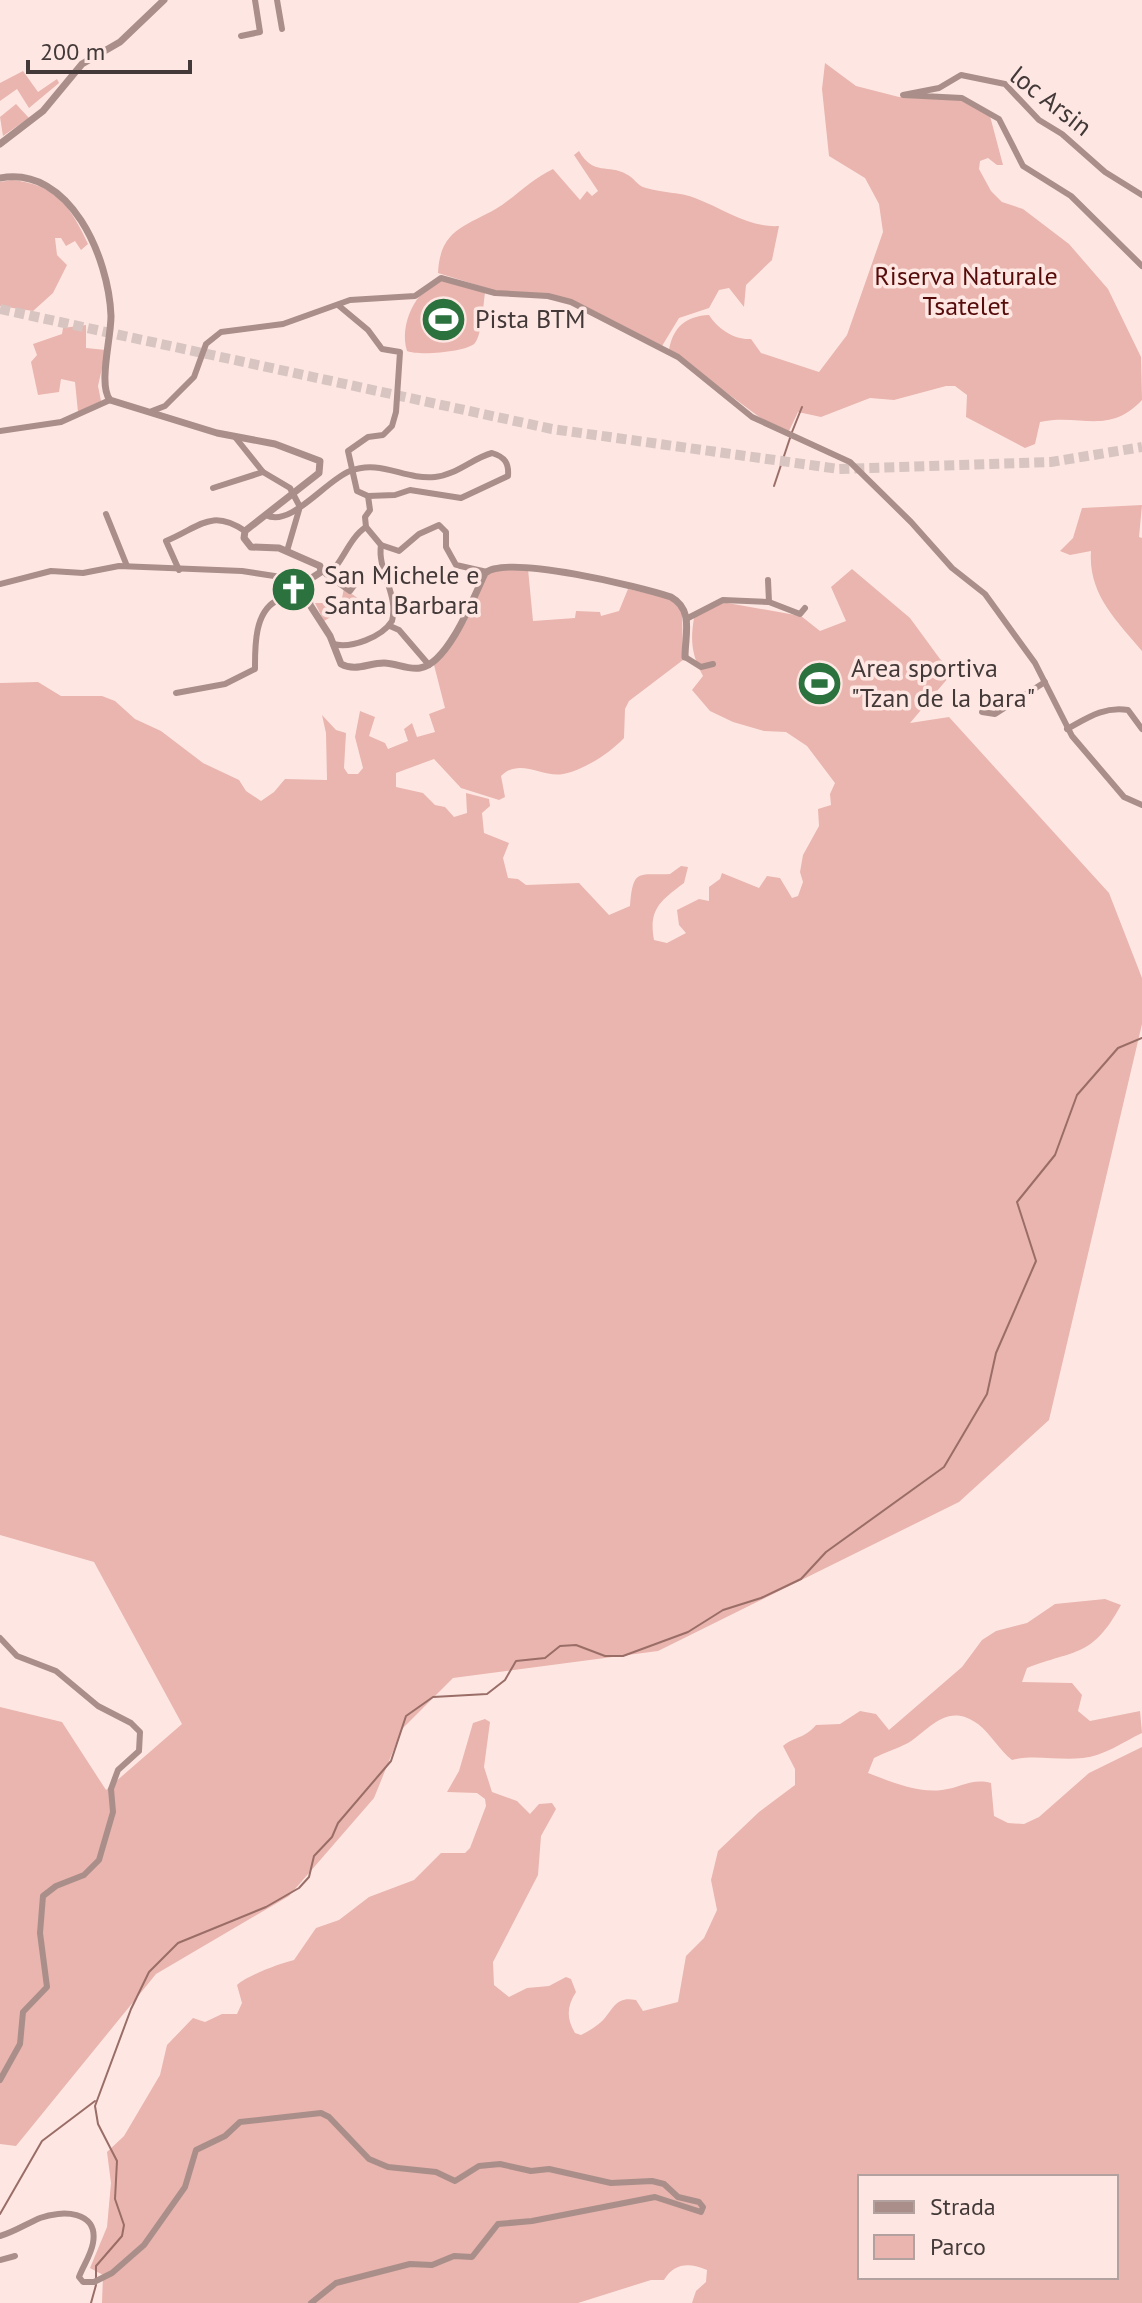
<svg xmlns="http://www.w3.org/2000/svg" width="1142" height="2303" font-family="'PT Sans',sans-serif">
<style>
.green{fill:#e9b5ae;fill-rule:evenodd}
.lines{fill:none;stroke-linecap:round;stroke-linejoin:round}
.stream{stroke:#9a6d67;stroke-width:2}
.motorway-tunnel{stroke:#d8c4c1;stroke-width:10;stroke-dasharray:10 5;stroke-linecap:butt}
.minor{stroke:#aa8e8a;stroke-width:6}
.tertiary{stroke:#aa8e8a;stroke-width:7}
.labels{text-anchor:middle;stroke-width:7;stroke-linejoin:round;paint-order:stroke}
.street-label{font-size:26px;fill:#423938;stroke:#fee7e3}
.park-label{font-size:26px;fill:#560c0a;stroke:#fee7e3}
.poi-label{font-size:26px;fill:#423938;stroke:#fee7e3;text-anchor:start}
</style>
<rect width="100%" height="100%" fill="#fee7e3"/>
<!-- green -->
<g class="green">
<path d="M825,63L856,86L899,97L961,100L990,116L1003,165H997L988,158L980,161L979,169L991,191L1002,202L1023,209L1069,244L1108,289L1141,357L1142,400C1108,436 1081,413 1040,422L1035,444L1025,448L966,417L967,395L955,386H946L894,400L870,398L821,417L798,412L789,431L762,419L669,350C673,327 686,316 709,315C718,329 734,340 751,339L761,353L819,372L847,335L883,232L879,204L865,178L829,156L822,89Z"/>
<polygon points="23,71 38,92 57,79 59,83 29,108 17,89 0,101 0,83"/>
<polygon points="16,104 29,118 3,136 0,117"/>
<path d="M579,151C593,176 609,164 626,174C634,177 637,186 646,188C662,193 680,192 695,198C724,209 749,228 779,226L772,260L746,285L744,307L729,288L719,290L709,308L679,318L662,346L580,304L496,291L438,273C440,226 470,226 502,205C519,193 534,178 553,169L580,200L587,191L592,196L598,191L574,155Z"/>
<path d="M12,180C55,184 71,207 88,244L81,250L75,241L66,246L61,238H55L57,255L67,265L53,293L33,311L0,306V182Z"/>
<path d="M442,280L485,293C483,306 482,334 475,343C467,352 419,356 407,351C399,325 415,289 442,280Z"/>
<polygon points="86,325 86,348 106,350 98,386 101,401 78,412 75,382 61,379 59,392 38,395 31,362 37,355 33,344 62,334 63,328"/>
<path d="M1142,505L1139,537L1142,538V651C1116,620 1088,594 1091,551L1070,555L1060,551L1073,538L1082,508Z"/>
<path d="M528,569L533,621L575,618L576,611L600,612L601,616L619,611L628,589L669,598L682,611L683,660L629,701L625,709L624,738C610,753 584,770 563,774C542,778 520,757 501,776L505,797L499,800L461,788L434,759L396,773V787L423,793L435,805L445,807L454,817L467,813L466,793L489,799L490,806L482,813L484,833L509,843L503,858L508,878L518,879L526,885L579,883L609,915L630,906C633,867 639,876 670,874L681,866L688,867L684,883C662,900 648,908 654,940L667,943L686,933L679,925L677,910L699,899L709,901V887L720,879L722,873L759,888L767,876L780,878L792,898L798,896L803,882L800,872L803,855L819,826L818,809L831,805L830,794L835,783L807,746L786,732L764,731L733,722L710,711L692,690L703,676C692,655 690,642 694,618L722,602L801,616L820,631L846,621L831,587L852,569L910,618L940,659L954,671L910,723L949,717L1109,893L1142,978V1024L1049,1420L959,1502L658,1651L453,1678L402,1729L374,1798L289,1896L156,1974L16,2146L0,2144V1707L62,1722L106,1790L182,1724L94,1562L0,1535V683L38,682L61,696H102L115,701L135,719L161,731L203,763L239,780L246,791L261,801L274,792L285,779L327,780L326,733L322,715L336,730L346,733L344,768L348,774H358L363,768L355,737L360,711L375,717L369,736L385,743L388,749L408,741L404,729L412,723L417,737L435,732L429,714L445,708L434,665L466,622L487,575L491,571Z"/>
<polygon points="344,588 360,600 324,621 315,603 341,603"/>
<path d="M1105,1599L1121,1605C1092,1658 1076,1649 1027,1668L1022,1682L1072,1683L1082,1695L1078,1711L1090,1721L1140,1711L1142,1733C1123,1742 1104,1756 1083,1758C1058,1761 1035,1754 1012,1760C999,1750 991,1734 978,1724C947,1701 929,1730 908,1743C897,1749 885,1752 874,1758L868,1773C892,1782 917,1793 942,1790C961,1788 971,1778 991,1783L994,1816L1008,1823L1024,1824L1039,1817L1089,1773L1142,1747V2303H692L696,2291L706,2282L707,2270C689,2262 674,2263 664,2280H651L578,2303H102L103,2275L90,2268L107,2227L111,2183L107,2152L124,2136L160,2075L167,2045L193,2018L205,2022L222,2014H237L242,2003L237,1985C246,1976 281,1963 294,1960L316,1928L339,1920L369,1897L414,1880L441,1853H465L470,1848L486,1806L485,1799L477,1793L447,1792L459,1771L473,1723L485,1719L490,1722L484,1767L492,1792L517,1801L530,1814L539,1804L552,1803L556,1809L541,1836L538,1875L493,1962L494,1985L509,1997L527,1988L549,1986L566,1977L571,1979L576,1992C567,2006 566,2018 575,2033L581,2035C589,2031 599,2025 604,2019C614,2007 617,1996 636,2000L643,2011L678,2002L686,1956L704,1938L717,1910L711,1880L718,1851L759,1812L795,1785V1769L783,1746C795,1736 804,1739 816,1725L840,1724L860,1711L876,1714L889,1730L962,1667L982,1640L996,1631L1027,1623L1055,1604ZM860,2177H1116V2277H860Z"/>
</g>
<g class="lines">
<!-- stream -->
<g class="stream">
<polyline points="792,432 802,407"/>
<polyline points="774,486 790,438"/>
<polyline points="0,2214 42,2141 95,2101"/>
<polyline points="96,2279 96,2266 122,2236 124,2225 115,2199 117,2161 98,2124 95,2106 131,2009 149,1972 178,1943 266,1907 299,1888 309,1877 314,1856 332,1837 338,1823 391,1761 406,1716 433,1697 487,1694 505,1680 516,1661 545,1658 560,1646 576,1645 605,1656 623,1656 688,1632 723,1610 761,1598 801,1579 826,1552 944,1467 987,1394 996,1353 1036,1261 1017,1202 1055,1155 1077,1095 1118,1048 1142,1038"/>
<polyline points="91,2303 96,2285"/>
</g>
<!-- motorway-tunnel -->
<polyline class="motorway-tunnel" points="0,309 552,429 839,469 1051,462 1142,447"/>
<!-- minor -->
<g class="minor">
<polyline points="277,0 282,29"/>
<polyline points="241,36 260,32 255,0"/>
<polyline points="1142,195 1105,172 1062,134 1039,120 1005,84 961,75 939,88 903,95 962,98 999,119 1023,166 1071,196 1142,266"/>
<polyline points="338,305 368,330 382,349 400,352 396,412 392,426 383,435 368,437 348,451 357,491 368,496 370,510 365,517 366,527 381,545 399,551 419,534 439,525 446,532 446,547 456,565 487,572"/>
<polyline points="152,411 165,406 194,377 206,344 221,332 283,324 350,300 415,296 441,278 495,293 548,296 571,302 678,357 752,417 850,462 911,522 952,568 985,594 1035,663 1072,736 1124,797 1142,805"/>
<polyline points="0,431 61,422 110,400"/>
<polyline points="235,437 263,472 290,488 300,507"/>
<polyline points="213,488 263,472"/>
<polyline points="106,514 127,566"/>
<path d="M266,515C291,528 326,480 350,471C381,459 404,480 435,477C456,475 473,458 492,453C505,457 509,463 508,476L461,498L410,490L395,495L368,496"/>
<polyline points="287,551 299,510"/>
<path d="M179,570L166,541C200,527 211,508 245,531"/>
<polyline points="326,574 350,591 361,576"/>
<path d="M329,575C343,561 350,537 366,527"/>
<polyline points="768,580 769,602"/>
<polyline points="0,584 51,571 83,573 119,566 242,571 307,581"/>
<polyline points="688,618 723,600 769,602 800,614 805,608"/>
<polyline points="390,626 399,630 429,665"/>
<path d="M333,644C351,649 382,637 392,621C399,594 377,571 381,545"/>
<polyline points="685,657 701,667 713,664"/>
<path d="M176,693L225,684L255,669C255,648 254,613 276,601C284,596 299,600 309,600"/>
<polyline points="982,712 995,714 1045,682"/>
<path d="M1067,729C1087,718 1104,706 1128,710L1142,729"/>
<polyline points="0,1638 17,1656 56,1671 98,1706 131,1723 140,1732 139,1751 118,1770 111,1789 113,1812 99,1860 84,1875 56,1886 43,1896 40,1933 47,1987 23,2012 20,2044 0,2080"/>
<path d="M0,2236C14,2232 26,2224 40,2218C61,2210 99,2210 93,2243C91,2255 83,2266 79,2277L83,2282H94L112,2273L144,2245L185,2187L196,2150L225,2136L240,2122L321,2113L329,2117L369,2159L388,2167L436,2172L455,2181L479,2166L500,2164L531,2171L549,2169L611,2183L652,2181L664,2184L678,2197L699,2202L703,2207L701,2212L655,2197L532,2221L498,2224L472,2257L454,2256L432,2265L410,2264L336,2283L311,2303"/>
<polyline points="0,2260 15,2256"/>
</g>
<!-- tertiary -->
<g class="tertiary">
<polyline points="0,144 43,111 82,64 120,42 164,0"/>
<path d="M0,178C70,165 109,258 111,316C111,339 98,385 110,400L217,433L275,444L320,461L319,473L245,531L244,538L251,547L279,548L320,566L321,572L307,581L310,605L330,636L341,664C356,672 368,663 384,663C396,663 407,670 420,668C448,664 474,597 485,573C507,554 641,587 671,597C694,610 685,634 685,657"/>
</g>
</g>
<!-- icons -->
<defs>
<symbol id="stadium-disc" viewBox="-11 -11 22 22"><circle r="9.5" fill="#2c723e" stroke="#fee7e3"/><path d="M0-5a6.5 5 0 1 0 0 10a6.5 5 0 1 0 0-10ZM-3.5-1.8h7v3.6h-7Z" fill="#fff"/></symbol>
<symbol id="church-disc" viewBox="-11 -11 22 22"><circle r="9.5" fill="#2c723e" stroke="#fee7e3"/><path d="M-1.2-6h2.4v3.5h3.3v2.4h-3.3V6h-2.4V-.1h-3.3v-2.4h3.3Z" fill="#fff"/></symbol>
</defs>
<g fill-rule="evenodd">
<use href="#stadium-disc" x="418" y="294" width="51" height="51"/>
<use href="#church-disc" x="268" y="564" width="51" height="51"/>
<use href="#stadium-disc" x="794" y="658" width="51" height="51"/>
</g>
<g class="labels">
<!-- street labels -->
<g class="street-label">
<text transform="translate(1051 101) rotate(38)" y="9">loc Arsin</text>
</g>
<!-- park labels -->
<g class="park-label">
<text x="966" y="285">Riserva Naturale<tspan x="966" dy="30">Tsatelet</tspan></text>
</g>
<!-- poi labels -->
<g class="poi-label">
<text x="475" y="328">Pista BTM</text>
<text x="324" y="584">San Michele e<tspan x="324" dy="30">Santa Barbara</tspan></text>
<text x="851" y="677">Area sportiva<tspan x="851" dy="30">"Tzan de la bara"</tspan></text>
</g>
</g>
<!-- legend -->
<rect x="858" y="2175" width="260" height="104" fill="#fee7e3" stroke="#b3a19f" stroke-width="2"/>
<rect x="874" y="2201" width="40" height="12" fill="#aa8e8a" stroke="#b3a19f" stroke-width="2"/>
<text x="930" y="2215" font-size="24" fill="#423938">Strada</text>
<rect x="874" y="2235" width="40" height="24" fill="#e9b5ae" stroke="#b3a19f" stroke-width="2"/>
<text x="930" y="2255" font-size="24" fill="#423938">Parco</text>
<!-- scale -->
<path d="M28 60v12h162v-12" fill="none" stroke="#423938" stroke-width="4"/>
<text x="40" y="60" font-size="24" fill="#423938" stroke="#fee7e3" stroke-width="6" paint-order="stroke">200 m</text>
</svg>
